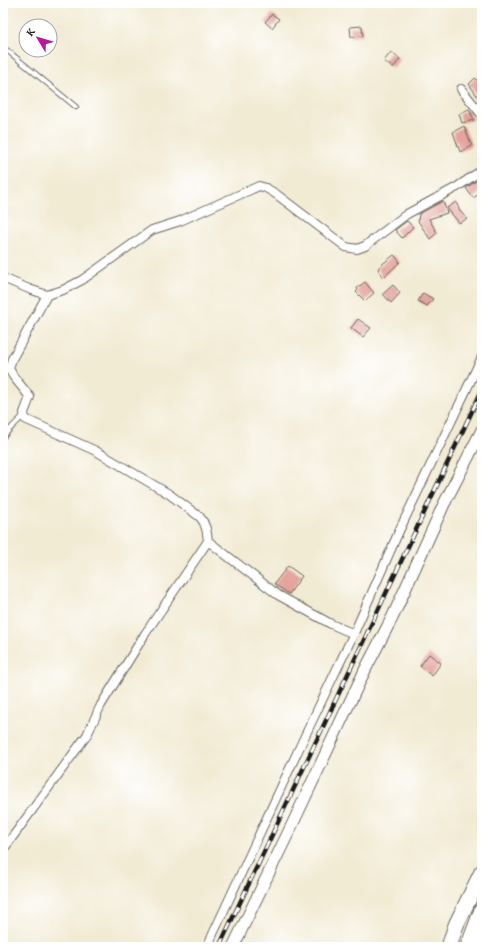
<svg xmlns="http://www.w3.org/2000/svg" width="485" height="950" font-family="'Gentium Book Plus',serif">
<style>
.building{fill:#e5a39c}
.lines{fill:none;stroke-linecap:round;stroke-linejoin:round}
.lane-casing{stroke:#67645c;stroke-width:6}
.street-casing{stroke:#67645c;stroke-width:10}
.secondary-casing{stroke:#67645c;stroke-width:13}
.highway-casing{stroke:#67645c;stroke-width:17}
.lane{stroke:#fff;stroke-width:4}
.street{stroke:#fff;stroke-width:8}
.secondary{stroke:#fff;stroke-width:11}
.highway{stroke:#fff;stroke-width:15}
.rail-casing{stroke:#1c1c1c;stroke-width:4.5}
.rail{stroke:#fff;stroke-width:3;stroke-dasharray:9;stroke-linecap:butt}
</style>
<rect width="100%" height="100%" fill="#fff"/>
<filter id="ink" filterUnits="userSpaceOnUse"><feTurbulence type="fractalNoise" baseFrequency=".025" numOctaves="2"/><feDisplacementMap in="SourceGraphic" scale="8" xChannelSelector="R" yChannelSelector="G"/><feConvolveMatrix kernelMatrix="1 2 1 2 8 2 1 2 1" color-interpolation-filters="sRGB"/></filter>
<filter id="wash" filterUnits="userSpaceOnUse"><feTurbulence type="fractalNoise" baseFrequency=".012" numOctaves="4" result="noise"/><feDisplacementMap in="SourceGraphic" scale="16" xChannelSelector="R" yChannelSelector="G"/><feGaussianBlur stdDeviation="0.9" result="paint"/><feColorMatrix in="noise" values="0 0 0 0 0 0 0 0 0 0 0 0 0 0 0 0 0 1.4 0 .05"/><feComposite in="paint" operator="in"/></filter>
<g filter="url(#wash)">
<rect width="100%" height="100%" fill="#f2ebd4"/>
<g id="blocks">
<!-- building -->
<g class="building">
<polygon points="272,14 279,19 272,28 265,22"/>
<polygon points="362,26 363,36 351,37 350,27"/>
<polygon points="391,52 400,59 393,68 384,61"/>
<polygon points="475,78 482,84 482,103 469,84"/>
<polygon points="469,109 474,120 462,123 459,114"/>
<polygon points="464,126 472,146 460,152 453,132"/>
<polygon points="482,177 482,192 473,198 466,188"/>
<polygon points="443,201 447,213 429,219 437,233 430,239 418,221 419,214"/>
<polygon points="456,202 460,211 467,219 459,223 447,208"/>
<polygon points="407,221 413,227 402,238 395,230"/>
<polygon points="394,255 400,262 383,278 378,269 380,266"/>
<polygon points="365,282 374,293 365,301 356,292 358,290 357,288"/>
<polygon points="393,285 400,293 391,303 383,294"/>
<polygon points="423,293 433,299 427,306 418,301"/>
<polygon points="358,319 371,328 363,337 351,328"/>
<polygon points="288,566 302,576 289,594 274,584"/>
<polygon points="429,654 441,663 432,676 420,666"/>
</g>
</g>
</g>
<g filter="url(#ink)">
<use href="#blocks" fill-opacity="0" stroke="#67645c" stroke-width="1"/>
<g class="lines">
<defs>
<g id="lane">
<polyline points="3,47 76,107"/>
<polyline points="3,437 12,427 24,415"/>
<polyline points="472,943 482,942"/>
</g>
<g id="street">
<polyline points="461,89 482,115"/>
<polyline points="3,278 29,289 47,295 63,290 82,280 152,230 180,221 259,186 266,188 276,194 346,247 357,249 365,246 407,214 457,187 482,170"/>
<path d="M47,295L12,359L9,368L13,376L30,397L24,413L25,419L96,451L169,494L200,517C206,524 207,532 208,541L278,595L331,624L354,634"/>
<polyline points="3,850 87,735 101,705 145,634 208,541"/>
<polyline points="207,947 303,740 355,631 400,529 482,357"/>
</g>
<polyline id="secondary" points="233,947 293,823 365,670 393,616 444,504 482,430"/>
<g id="highway">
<polyline points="449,947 456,925 482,872"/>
<polyline points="468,947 482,910"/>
</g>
</defs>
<!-- lane casing -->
<use href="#lane" class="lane-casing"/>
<!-- street casing -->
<use href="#street" class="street-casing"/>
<!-- secondary casing -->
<use href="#secondary" class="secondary-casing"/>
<!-- highway casing -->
<use href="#highway" class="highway-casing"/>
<!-- lane -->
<use href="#lane" class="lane"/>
<!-- street -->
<use href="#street" class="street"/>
<!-- secondary -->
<use href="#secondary" class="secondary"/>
<!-- highway -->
<use href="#highway" class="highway"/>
<defs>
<polyline id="rail" points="219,947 482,390"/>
</defs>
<!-- rail casing -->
<use href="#rail" class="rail-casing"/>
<!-- rail -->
<use href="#rail" class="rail"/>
</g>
</g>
<!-- margin -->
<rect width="485" height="950" fill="none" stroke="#fff" stroke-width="16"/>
<!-- north arrow -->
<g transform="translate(38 38) rotate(308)"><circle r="19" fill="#ffffff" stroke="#a4a4a4"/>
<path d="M0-3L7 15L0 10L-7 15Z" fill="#b5179e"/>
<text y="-6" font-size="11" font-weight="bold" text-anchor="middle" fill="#1c1c1c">K</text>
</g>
</svg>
